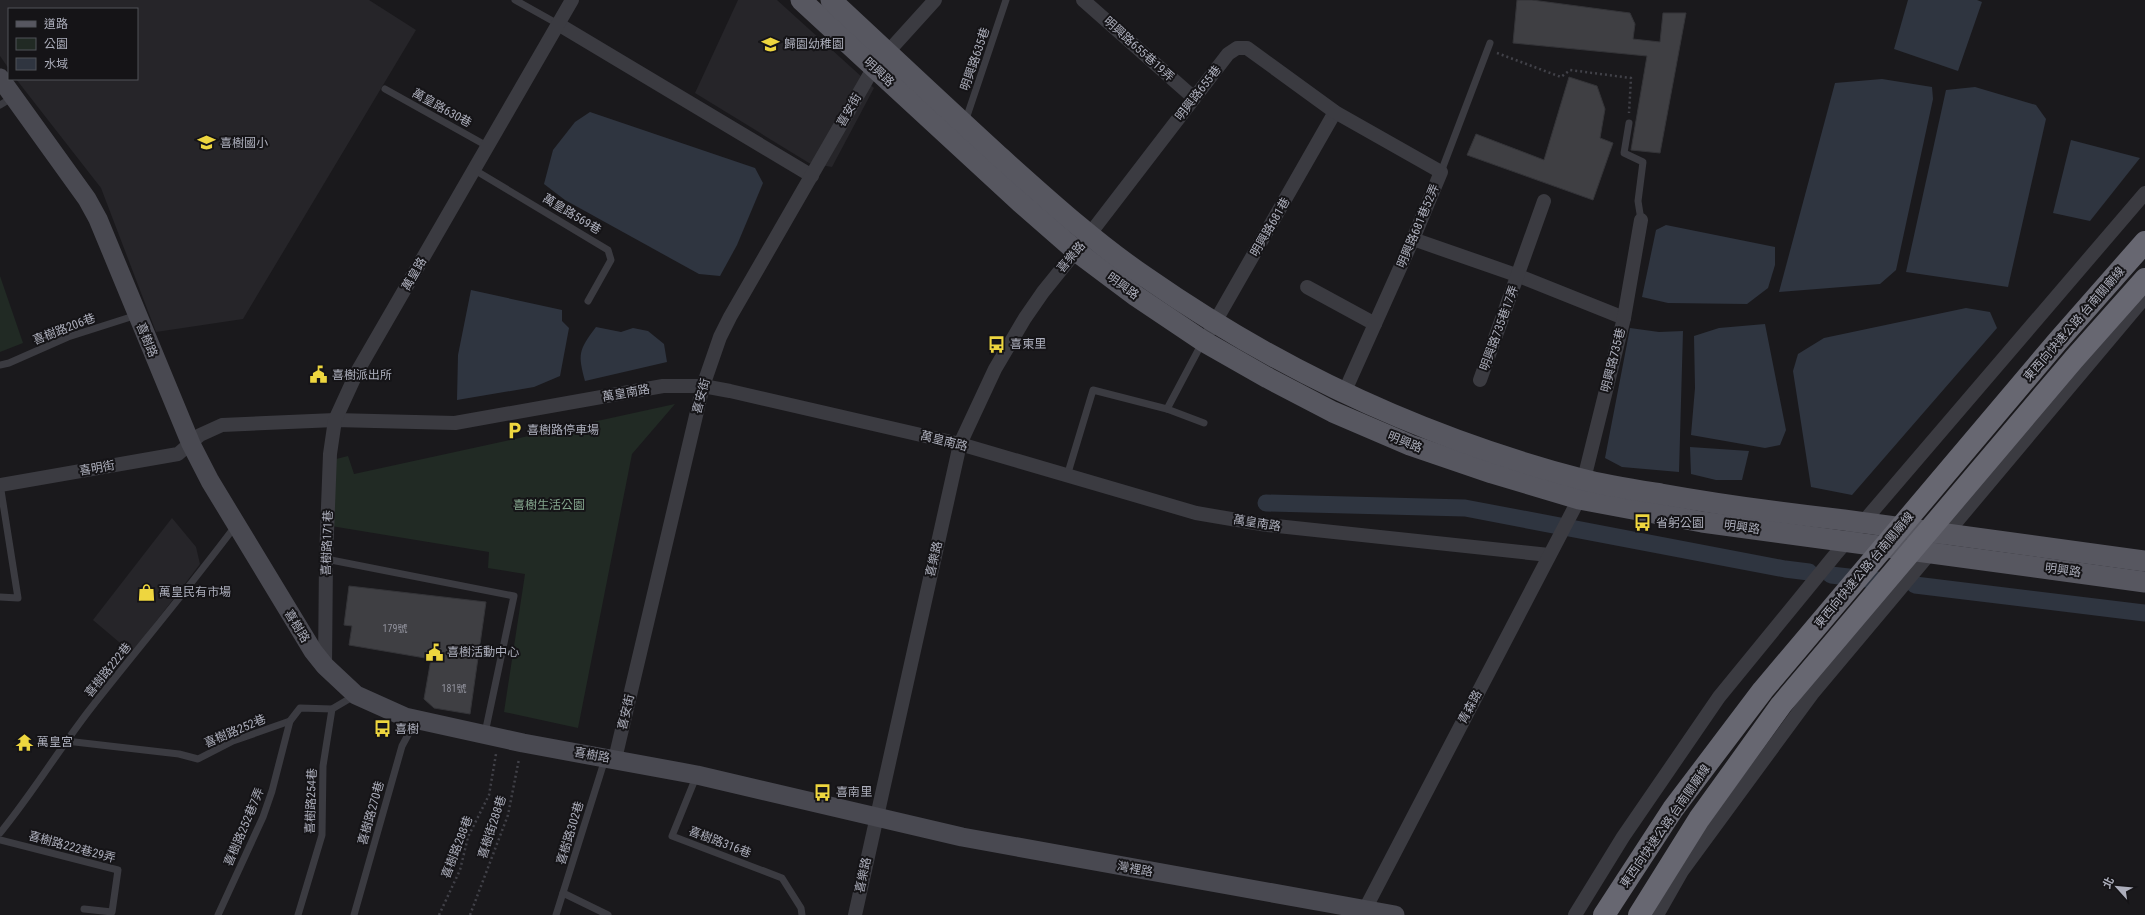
<svg xmlns="http://www.w3.org/2000/svg" width="2145" height="915" font-family="'Roboto Condensed','Noto Sans TC',sans-serif">
<style>
.built{fill:#262529}
.green{fill:#212a24}
.water{fill:#2f3540}
.lines{fill:none;stroke-linecap:round;stroke-linejoin:round}
.canal{stroke:#2f3540;stroke-width:17}
.building{fill:#3f3f43;stroke:#343438}
.path{stroke:#414148;stroke-width:2.5;stroke-dasharray:2 3;stroke-linecap:butt}
.lane{stroke:#3b3b41;stroke-width:7}
.street{stroke:#3b3b41;stroke-width:14}
.secondary{stroke:#494951;stroke-width:19}
.primary{stroke:#575760;stroke-width:21}
.highway-bridge{stroke:#676771;stroke-width:22}
.labels{text-anchor:middle;stroke-width:4;stroke-linejoin:round;paint-order:stroke}
.number-label{font-size:10px;fill:#91929d}
.poi-label{font-size:12px;fill:#acaebb;stroke:#151417;text-anchor:start}
.street-label{font-size:12px;fill:#acaebb;stroke:#151417}
.park-label{font-size:12px;fill:#84a58d;stroke:#151417}
</style>
<rect width="100%" height="100%" fill="#1a191c"/>
<!-- built -->
<g class="built">
<polygon points="0,0 369,0 416,30 243,319 156,332 101,188 16,79 137,79 137,9 9,9 9,69 0,56"/>
<polygon points="738,0 777,0 874,88 832,167 809,163 695,93"/>
<polygon points="172,518 196,547 200,564 132,653 93,620"/>
</g>
<!-- green -->
<g class="green">
<polygon points="0,276 23,343 0,352"/>
<polygon points="675,404 632,454 578,728 504,712 525,574 488,568 489,552 331,526 336,459 348,456 354,474"/>
</g>
<!-- water -->
<g class="water">
<polygon points="1908,0 1977,0 1982,2 1958,71 1894,49"/>
<polygon points="1882,79 1932,87 1933,99 1896,270 1880,284 1779,292 1835,83"/>
<polygon points="1975,87 2036,105 2046,119 2008,287 1906,272 1946,90"/>
<polygon points="590,112 755,168 763,183 737,245 720,276 699,274 565,200 544,184 553,150 575,122"/>
<polygon points="2071,140 2140,158 2090,221 2053,213"/>
<polygon points="1666,225 1775,247 1775,265 1768,288 1747,304 1668,303 1642,297 1656,230"/>
<polygon points="471,290 562,310 562,321 569,328 560,376 534,387 457,400 458,355"/>
<polygon points="1966,308 1990,312 1997,328 1852,495 1811,487 1793,371 1798,354 1824,338"/>
<polygon points="1765,324 1786,430 1780,445 1765,448 1691,435 1695,388 1694,336 1719,328"/>
<path d="M596,327L621,332L633,328L648,331L664,344L667,362L585,381C578,354 578,351 596,327Z"/>
<polygon points="1630,328 1659,332 1683,331 1679,472 1622,467 1605,458"/>
<polygon points="1690,447 1749,451 1742,480 1716,480 1691,474"/>
</g>
<g class="lines">
<!-- canal -->
<g class="canal">
<polyline points="1266,503 1465,508 1785,569 1809,572"/>
<polyline points="1831,575 1893,582"/>
<polyline points="1915,585 2145,613"/>
</g>
</g>
<!-- building -->
<g class="building">
<polygon points="1517,0 1532,0 1630,13 1635,24 1633,39 1660,42 1663,13 1686,13 1660,153 1631,150 1647,56 1513,43"/>
<polygon points="1569,77 1597,86 1605,109 1600,138 1613,143 1593,200 1467,155 1476,134 1544,160"/>
<polygon points="349,586 486,602 470,714 434,708 424,699 431,659 349,645 352,626 344,625"/>
</g>
<g class="lines">
<!-- path -->
<g class="path">
<polyline points="1497,53 1561,77 1570,70 1631,78 1629,113"/>
<polyline points="439,915 460,870 468,837 489,795 496,754"/>
<polyline points="470,915 508,815 519,759"/>
</g>
<!-- lane -->
<g class="lane">
<polyline points="515,0 558,24"/>
<polyline points="385,89 487,146"/>
<polyline points="0,105 13,97"/>
<polyline points="965,122 1006,0"/>
<polyline points="1629,123 1624,153 1643,162 1638,201 1641,220"/>
<polyline points="473,169 608,250 611,260 588,301"/>
<polyline points="1441,172 1490,43"/>
<polyline points="0,365 9,363 68,337 137,315"/>
<polyline points="1167,409 1202,343"/>
<polyline points="1067,476 1093,390 1167,409 1204,423"/>
<polyline points="326,559 514,596 485,733"/>
<polyline points="0,597 18,598 0,484"/>
<polyline points="66,741 179,754 198,759 233,741 290,721 300,708 332,709 354,696"/>
<polyline points="696,777 672,836 782,878 801,908 802,915"/>
<path d="M0,833C33,793 59,749 91,708C139,647 189,588 236,525"/>
<polyline points="0,840 118,870 112,912 84,909"/>
<polyline points="563,893 608,915"/>
<polyline points="218,915 263,817 272,791 290,721"/>
<polyline points="298,915 322,835 323,766 332,709"/>
<polyline points="354,915 402,746 416,720"/>
<polyline points="556,915 605,759"/>
</g>
<!-- street -->
<g class="street">
<polyline points="1083,0 1194,98"/>
<polyline points="558,24 812,176"/>
<polyline points="887,53 935,0"/>
<polyline points="1413,239 1519,276 1624,318"/>
<polyline points="1307,287 1375,324"/>
<polyline points="1211,329 1335,112"/>
<polyline points="1480,380 1544,201"/>
<polyline points="0,485 178,454 200,435 222,425 335,420 455,423 663,386 703,386 730,391 960,444 1196,513 1267,525 1549,555"/>
<polyline points="325,666 326,559 330,454 335,420 357,372 572,0"/>
<polyline points="615,759 703,386 720,337 730,317 874,67"/>
<polyline points="855,915 960,444 995,369 1025,318 1043,292 1089,235 1228,54 1237,48 1247,48 1335,112 1441,172 1413,239 1344,393"/>
<polyline points="1362,915 1579,499 1624,318 1641,220"/>
<polyline points="1575,915 1623,837 1719,697 1835,555 2145,193"/>
<polyline points="1657,915 1682,871 1812,694 2145,297"/>
</g>
<!-- secondary -->
<polyline class="secondary" points="0,78 87,199 98,219 191,444 210,481 313,651 325,666 356,695 405,717 523,743 697,775 962,837 1395,915"/>
<!-- primary -->
<g class="primary">
<polyline points="801,0 1020,202 1076,251 1136,296 1203,341 1268,378 1333,412 1410,445 1492,473 1579,499 1702,522 2145,582"/>
<path d="M831,0C887,52 942,104 999,156C1047,199 1094,242 1147,278C1279,370 1425,438 1581,479C1607,486 1635,490 1661,494C1722,505 1783,513 1844,520C1945,533 2045,548 2145,561"/>
</g>
<!-- highway-bridge -->
<g class="highway-bridge">
<polyline points="1604,915 1673,809 1763,690 2057,342 2145,242"/>
<polyline points="1639,915 1699,819 1781,705 2074,359 2145,279"/>
</g>
</g>
<!-- icons -->
<defs>
<symbol id="school-bare" viewBox="-9 -9 18 18"><path d="M0-5L7-2L0 1L-7-2ZM-4 1L0 2.5L4 1V4Q0 6-4 4Z" fill="#eed63f" stroke="#151417" stroke-width="2.5" paint-order="stroke"/></symbol>
<symbol id="bus-bare" viewBox="-9 -9 18 18"><path d="M-5-6H5V4H4V6H2V4H-2V6H-4V4H-5ZM-3.5-4V0h7V-4ZM-3.5 1.2v1.5H-2V1.2ZM2 1.2v1.5H3.5V1.2Z" fill="#eed63f" stroke="#151417" stroke-width="2.5" paint-order="stroke"/></symbol>
<symbol id="civic-bare" viewBox="-9 -9 18 18"><path d="M-.6-6.5H3V-4.5H.6V-3L4-1V1h2V6H-6V1h2V-1L-.6-3ZM-1.2 2.5V6h2.4V2.5Z" fill="#eed63f" stroke="#151417" stroke-width="2.5" paint-order="stroke"/></symbol>
<symbol id="parking-bare" viewBox="-9 -9 18 18"><path d="M-3.5-5.5H1a3.5 3.5 0 0 1 0 7H-1V5.5H-3.5ZM-1-3.4V-.6H.8a1.4 1.4 0 0 0 0-2.8Z" fill="#eed63f" stroke="#151417" stroke-width="2.5" paint-order="stroke"/></symbol>
<symbol id="shop-bare" viewBox="-9 -9 18 18"><path d="M-5-2.5h2.3a2.7 3.5 0 0 1 5.4 0H5L5.5 6h-11ZM-1.5-2.5h3a1.5 2.3 0 0 0-3 0Z" fill="#eed63f" stroke="#151417" stroke-width="2.5" paint-order="stroke"/></symbol>
<symbol id="temple-bare" viewBox="-9 -9 18 18"><path d="M0-6L5-2H3V0L6.5 2.5H4V6H1.5V3h-3V6H-4V2.5H-6.5L-3 0V-2H-5Z" fill="#eed63f" stroke="#151417" stroke-width="2.5" paint-order="stroke"/></symbol>
</defs>
<g fill-rule="evenodd">
<use href="#school-bare" x="758" y="32" width="25" height="25"/>
<use href="#school-bare" x="194" y="130" width="25" height="25"/>
<use href="#bus-bare" x="984" y="332" width="25" height="25"/>
<use href="#civic-bare" x="306" y="362" width="25" height="25"/>
<use href="#parking-bare" x="502" y="418" width="25" height="25"/>
<use href="#bus-bare" x="1630" y="510" width="25" height="25"/>
<use href="#shop-bare" x="134" y="580" width="25" height="25"/>
<use href="#civic-bare" x="422" y="640" width="25" height="25"/>
<use href="#bus-bare" x="370" y="716" width="25" height="25"/>
<use href="#temple-bare" x="12" y="730" width="25" height="25"/>
<use href="#bus-bare" x="810" y="780" width="25" height="25"/>
</g>
<g class="labels">
<!-- number labels -->
<g class="number-label">
<text x="395" y="632">179號</text>
<text x="454" y="692">181號</text>
</g>
<!-- poi labels -->
<g class="poi-label">
<text x="784" y="48">歸園幼稚園</text>
<text x="220" y="147">喜樹國小</text>
<text x="1010" y="348">喜東里</text>
<text x="332" y="379">喜樹派出所</text>
<text x="527" y="434">喜樹路停車場</text>
<text x="1656" y="527">省躬公園</text>
<text x="159" y="596">萬皇民有市場</text>
<text x="447" y="656">喜樹活動中心</text>
<text x="395" y="733">喜樹</text>
<text x="37" y="746">萬皇宮</text>
<text x="836" y="796">喜南里</text>
</g>
<!-- street labels -->
<g class="street-label">
<text transform="translate(1139 49) rotate(42)" y="4">明興路655巷19弄</text>
<text transform="translate(975 59) rotate(-71)" y="4">明興路635巷</text>
<text transform="translate(879 72) rotate(43)" y="4">明興路</text>
<text transform="translate(1198 93) rotate(-52)" y="4">明興路655巷</text>
<text transform="translate(442 108) rotate(29)" y="4">萬皇路630巷</text>
<text transform="translate(849 110) rotate(-60)" y="4">喜安街</text>
<text transform="translate(572 214) rotate(31)" y="4">萬皇路569巷</text>
<text transform="translate(1418 226) rotate(-67)" y="4">明興路681巷52弄</text>
<text transform="translate(1270 227) rotate(-60)" y="4">明興路681巷</text>
<text transform="translate(1071 257) rotate(-50)" y="4">喜樂路</text>
<text transform="translate(414 274) rotate(-60)" y="4">萬皇路</text>
<text transform="translate(1123 286) rotate(36)" y="4">明興路</text>
<text transform="translate(2074 324) rotate(-49)" y="4">東西向快速公路 台南關廟線</text>
<text transform="translate(1499 328) rotate(-70)" y="4">明興路735巷17弄</text>
<text transform="translate(64 329) rotate(-21)" y="4">喜樹路206巷</text>
<text transform="translate(147 340) rotate(68)" y="4">喜樹路</text>
<text transform="translate(1613 360) rotate(-76)" y="4">明興路735巷</text>
<text transform="translate(626 393) rotate(-10)" y="4">萬皇南路</text>
<text transform="translate(701 396) rotate(-75)" y="4">喜安街</text>
<text transform="translate(944 441) rotate(14)" y="4">萬皇南路</text>
<text transform="translate(1405 442) rotate(22)" y="4">明興路</text>
<text transform="translate(97 468) rotate(-10)" y="4">喜明街</text>
<text transform="translate(1257 523) rotate(9)" y="4">萬皇南路</text>
<text transform="translate(1742 527) rotate(8)" y="4">明興路</text>
<text transform="translate(327 543) rotate(-88)" y="4">喜樹路171巷</text>
<text transform="translate(934 559) rotate(-77)" y="4">喜樂路</text>
<text transform="translate(1864 570) rotate(-50)" y="4">東西向快速公路 台南關廟線</text>
<text transform="translate(2063 570) rotate(8)" y="4">明興路</text>
<text transform="translate(297 626) rotate(59)" y="4">喜樹路</text>
<text transform="translate(108 670) rotate(-51)" y="4">喜樹路222巷</text>
<text transform="translate(1470 707) rotate(-62)" y="4">青森路</text>
<text transform="translate(626 712) rotate(-77)" y="4">喜安街</text>
<text transform="translate(235 731) rotate(-23)" y="4">喜樹路252巷</text>
<text transform="translate(592 755) rotate(10)" y="4">喜樹路</text>
<text transform="translate(311 801) rotate(-88)" y="4">喜樹路254巷</text>
<text transform="translate(371 813) rotate(-74)" y="4">喜樹路270巷</text>
<text transform="translate(1665 826) rotate(-55)" y="4">東西向快速公路 台南關廟線</text>
<text transform="translate(244 827) rotate(-67)" y="4">喜樹路252巷7弄</text>
<text transform="translate(492 827) rotate(-72)" y="4">喜樹街288巷</text>
<text transform="translate(570 833) rotate(-73)" y="4">喜樹路302巷</text>
<text transform="translate(720 842) rotate(21)" y="4">喜樹路316巷</text>
<text transform="translate(72 847) rotate(15)" y="4">喜樹路222巷29弄</text>
<text transform="translate(457 847) rotate(-69)" y="4">喜樹路288巷</text>
<text transform="translate(1135 869) rotate(10)" y="4">灣裡路</text>
<text transform="translate(863 875) rotate(-78)" y="4">喜樂路</text>
</g>
<!-- park labels -->
<g class="park-label">
<text x="549" y="509">喜樹生活公園</text>
</g>
</g>
<!-- legend -->
<rect x="8" y="8" width="130" height="72" fill="#151417" stroke="#515259"/>
<rect x="16" y="21" width="20" height="6" fill="#575760" stroke="#515259"/>
<text x="44" y="28" font-size="12" fill="#acaebb">道路</text>
<rect x="16" y="38" width="20" height="12" fill="#212a24" stroke="#515259"/>
<text x="44" y="48" font-size="12" fill="#acaebb">公園</text>
<rect x="16" y="58" width="20" height="12" fill="#2f3540" stroke="#515259"/>
<text x="44" y="68" font-size="12" fill="#acaebb">水域</text>
<!-- north arrow -->
<g transform="translate(2117 887) rotate(297)" stroke="#151417" stroke-width="3" paint-order="stroke">
<path d="M0-3L7 15L0 10L-7 15Z" fill="#acaebb"/>
<text y="-6" font-size="11" font-weight="bold" text-anchor="middle" fill="#acaebb">北</text>
</g>
</svg>
